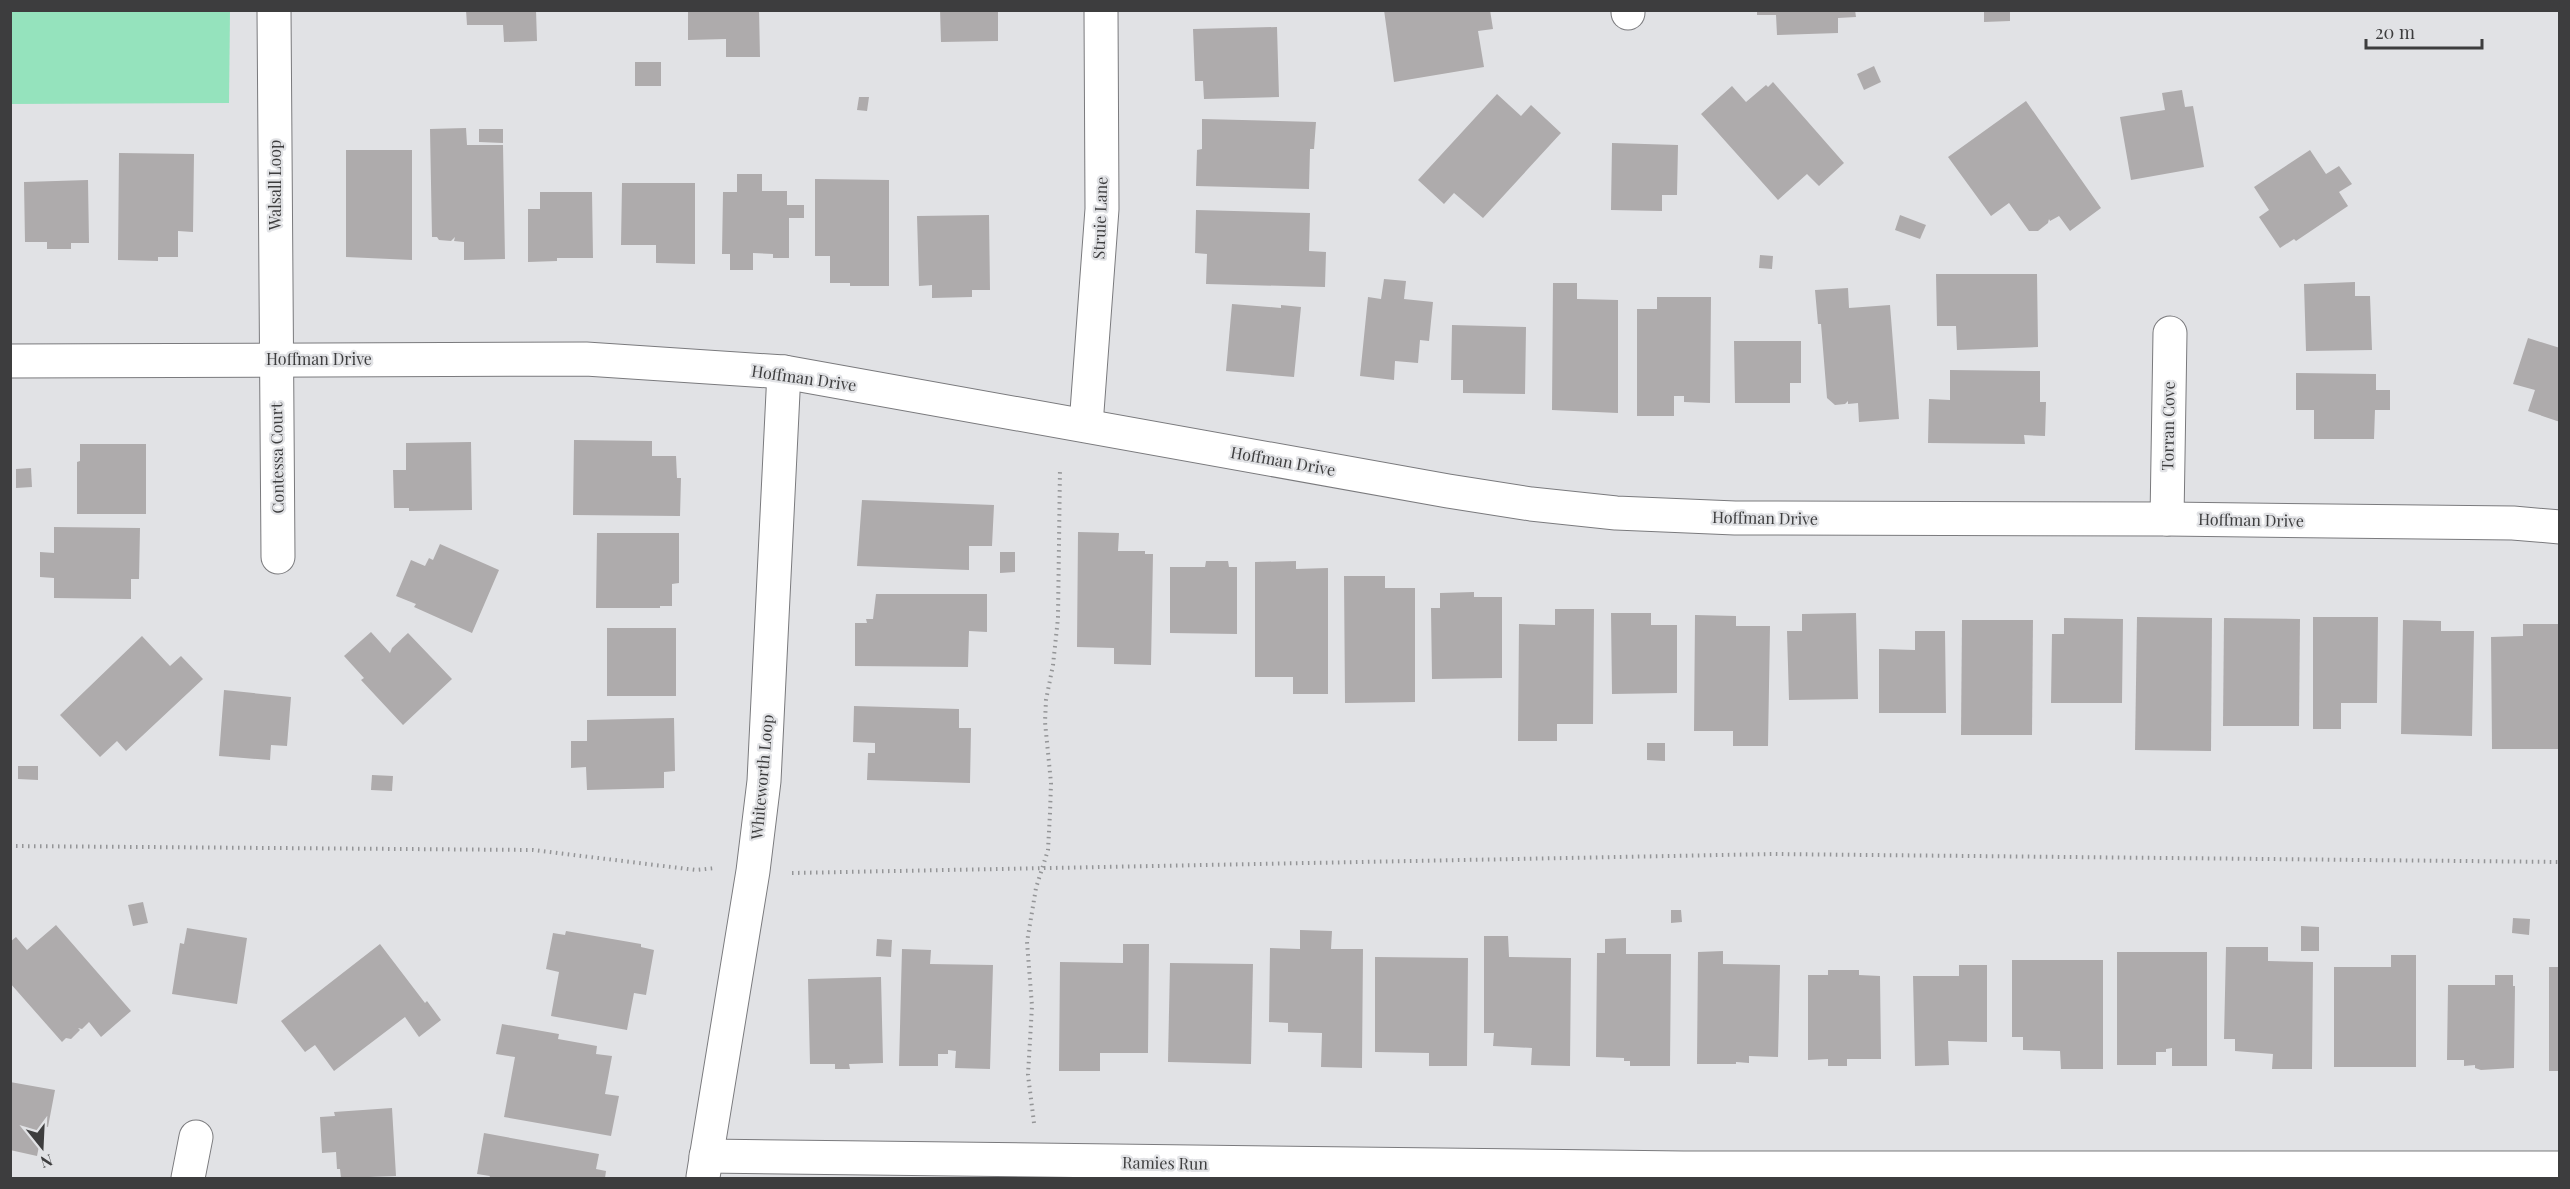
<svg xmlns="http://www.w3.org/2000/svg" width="2570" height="1189" font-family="'Playfair Display',serif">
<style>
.green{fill:#95e3bd}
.building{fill:#aeabac}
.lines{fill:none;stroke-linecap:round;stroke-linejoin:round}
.street-casing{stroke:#7a7a7d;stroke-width:35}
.path{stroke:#949597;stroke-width:4;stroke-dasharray:1.5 4.5;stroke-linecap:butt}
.street{stroke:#fff;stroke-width:33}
.labels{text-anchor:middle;stroke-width:4.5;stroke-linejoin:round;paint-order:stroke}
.street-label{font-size:16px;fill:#3d3d3e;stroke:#e1e2e5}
</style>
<rect width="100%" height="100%" fill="#e1e2e5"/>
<!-- green -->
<polygon class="green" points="10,11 230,11 229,103 11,104"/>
<!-- building -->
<g class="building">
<polygon points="466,10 536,10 537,41 504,42 503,25 467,25"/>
<polygon points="688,10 759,10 760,57 726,57 726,39 688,40"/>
<polygon points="940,10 998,10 998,41 941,42"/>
<polygon points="1384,10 1490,10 1493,29 1478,31 1484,67 1394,82"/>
<polygon points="1757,10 1855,10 1856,17 1838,18 1838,33 1777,35 1776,15 1757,15"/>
<polygon points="1984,10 2010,10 2010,21 1984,22"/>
<polygon points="1277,27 1279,97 1204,99 1203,81 1195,81 1193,29"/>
<rect x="635" y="62" width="26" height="24"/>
<polygon points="1874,66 1881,82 1864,90 1857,74"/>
<polygon points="1773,82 1844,163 1819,186 1807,174 1778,200 1701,114 1732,86 1746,102 1766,85 1768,87"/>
<polygon points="2182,90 2185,107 2193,106 2204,167 2131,180 2120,117 2165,110 2162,93"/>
<polygon points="1497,94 1521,116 1531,105 1561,133 1483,218 1454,193 1444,204 1418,180"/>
<polygon points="859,97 869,97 867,111 857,110"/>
<polygon points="2026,101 2101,208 2070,231 2059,216 2050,221 2049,219 2048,223 2038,231 2029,231 2009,203 1991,216 1948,157"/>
<polygon points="1202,119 1316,122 1314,149 1310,149 1309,189 1196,186 1197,150 1202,149"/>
<polygon points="466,128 467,145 503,145 505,259 464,260 464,242 454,241 455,237 451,241 439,240 437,237 432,237 430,129"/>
<polygon points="479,129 503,129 503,143 479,142"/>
<polygon points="1612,143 1678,145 1677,195 1662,195 1662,211 1611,210"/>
<polygon points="346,150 412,150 412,260 346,257"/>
<polygon points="2310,150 2326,174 2339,166 2352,184 2339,192 2348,206 2296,241 2294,239 2280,248 2259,217 2269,210 2254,187"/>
<polygon points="119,153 194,154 193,232 178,231 178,257 158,257 158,261 118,260"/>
<polygon points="737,174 762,174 762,191 787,191 787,205 804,205 804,218 789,218 789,258 773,258 773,254 753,253 753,270 730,270 730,254 722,254 723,192 737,192"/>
<polygon points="815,179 889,180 889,286 850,286 850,283 830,283 830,256 815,256"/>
<polygon points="88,180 89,243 71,243 71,249 47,249 47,242 25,242 24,182"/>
<polygon points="622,183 695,183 695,264 656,263 656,245 621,245"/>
<polygon points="540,192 592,192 593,258 557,258 557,261 528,262 528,209 540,209"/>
<polygon points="1196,210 1310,213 1309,251 1326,252 1325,287 1206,284 1207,254 1195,253"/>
<polygon points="989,215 990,290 972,290 972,297 932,298 932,285 919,286 917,216"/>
<polygon points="1900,215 1926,225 1920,239 1895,230"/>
<polygon points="1760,255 1773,256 1772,269 1759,268"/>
<polygon points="1936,274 2037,274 2038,347 1957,350 1956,326 1937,326"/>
<polygon points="1384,279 1406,281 1404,299 1433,302 1429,341 1420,340 1418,363 1395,361 1394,380 1360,376 1368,297 1381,299"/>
<polygon points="2355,282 2355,296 2370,296 2372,350 2306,351 2304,284"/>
<polygon points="1553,283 1577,283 1577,299 1618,300 1618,413 1552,410"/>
<polygon points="1848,288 1849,308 1890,305 1899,419 1859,422 1858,403 1848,404 1848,401 1845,404 1835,405 1827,398 1821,324 1818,324 1815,290"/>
<polygon points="1657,297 1711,297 1710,403 1684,402 1684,396 1674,396 1674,416 1637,416 1637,309 1657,309"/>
<polygon points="1232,304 1281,308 1281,305 1301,307 1294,377 1226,371"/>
<polygon points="1452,325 1526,327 1525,394 1463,393 1463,380 1451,380"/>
<polygon points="2528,338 2560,348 2560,422 2528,411 2535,390 2513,384"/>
<polygon points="1734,341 1801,341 1801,383 1790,383 1790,403 1735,403"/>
<polygon points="1950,370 2040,371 2040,402 2046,402 2045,436 2024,435 2025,444 1928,443 1929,399 1950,400"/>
<polygon points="2296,373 2376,374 2376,390 2390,390 2390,410 2375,410 2374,439 2314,439 2314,410 2296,410"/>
<polygon points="574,440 652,441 652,456 676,456 677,478 681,478 680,516 573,515"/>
<polygon points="471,442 472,510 409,511 409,508 394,508 393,470 406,470 406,443"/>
<polygon points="80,444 146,444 146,514 77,514 77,462 80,461"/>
<polygon points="31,468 32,487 16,488 16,469"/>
<polygon points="862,500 994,505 992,546 969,546 969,570 857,566"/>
<polygon points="54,527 140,528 139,579 131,579 131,599 54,598 54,578 40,577 40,552 54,553"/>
<polygon points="1078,532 1119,533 1118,551 1145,551 1145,554 1153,554 1151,665 1114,664 1114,648 1077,647"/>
<polygon points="597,533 679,533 679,583 672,584 672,606 660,606 660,608 596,608"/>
<polygon points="440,544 499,570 472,633 414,607 416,604 396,596 411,560 425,566 429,558 433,560"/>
<polygon points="1000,552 1015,552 1015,572 1000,573"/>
<polygon points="1206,561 1228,561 1229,567 1237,567 1237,634 1170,633 1170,567 1205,567"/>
<polygon points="1296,561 1296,569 1328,568 1328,694 1293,694 1293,677 1255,677 1255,562"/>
<polygon points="1344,576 1385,576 1385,588 1415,588 1415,702 1345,703"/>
<polygon points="1474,592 1474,597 1502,597 1502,678 1432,679 1431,608 1440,608 1440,593"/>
<polygon points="876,594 987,594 987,632 969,631 968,667 855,666 855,623 867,623 866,619 873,619"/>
<polygon points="1555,609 1594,609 1593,724 1557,724 1557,741 1518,741 1519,624 1555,625"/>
<polygon points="1611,613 1651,613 1651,625 1677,625 1677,693 1612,694"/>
<polygon points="1856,613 1858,699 1789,700 1787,631 1802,631 1802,614"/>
<polygon points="1695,615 1736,616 1736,626 1770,626 1768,746 1733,746 1733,731 1694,731"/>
<polygon points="2137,617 2212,618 2211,751 2135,750"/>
<polygon points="2313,617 2378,617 2377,703 2341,703 2341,729 2313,729"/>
<polygon points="2064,618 2123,619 2122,703 2051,703 2052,634 2064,634"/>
<polygon points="2224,618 2300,619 2299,726 2223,726"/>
<polygon points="1962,620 2033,620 2032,735 1961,735"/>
<polygon points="2403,620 2441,621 2441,631 2474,631 2472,736 2401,734"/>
<polygon points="2523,624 2560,624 2560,749 2492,749 2491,637 2523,636"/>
<rect x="607" y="628" width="69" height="68"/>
<polygon points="1915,631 1945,631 1946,713 1879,713 1879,649 1915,650"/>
<polygon points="371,632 390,653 392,648 408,633 452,679 403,725 361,680 364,678 344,656"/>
<polygon points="142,636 170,666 181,656 203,679 126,751 117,741 100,757 60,715"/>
<polygon points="224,690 291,697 287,746 271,745 270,760 219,756"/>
<polygon points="854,706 959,709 959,728 971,728 970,783 867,780 868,753 875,753 875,743 853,742"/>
<polygon points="674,718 675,771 664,772 664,788 587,790 586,767 571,768 571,741 587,741 587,720"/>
<polygon points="1647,743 1665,743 1665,761 1647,760"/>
<polygon points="18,766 38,766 38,780 18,779"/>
<polygon points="372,775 393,776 392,791 371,790"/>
<polygon points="143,902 148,923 133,926 128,905"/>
<polygon points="1671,910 1681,910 1682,922 1671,923"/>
<polygon points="2513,918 2530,919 2529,935 2512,933"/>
<polygon points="56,925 131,1011 101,1037 89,1022 82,1029 78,1028 80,1030 71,1039 66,1038 62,1042 10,983 10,942 16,937 27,950"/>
<polygon points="2301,926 2319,927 2319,951 2301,951"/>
<polygon points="187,928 247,938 237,1004 172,994 180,943 184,944"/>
<polygon points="1300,930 1332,931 1331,949 1363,949 1362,1068 1321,1067 1322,1033 1288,1032 1288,1023 1269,1022 1270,948 1300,949"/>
<polygon points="566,931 641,944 641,947 654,950 646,995 634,993 627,1030 551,1016 559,972 546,969 553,933 565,935"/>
<polygon points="1484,936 1508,936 1509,957 1571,958 1570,1066 1531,1065 1532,1048 1493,1046 1494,1033 1484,1033"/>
<polygon points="1626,938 1626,954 1671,954 1670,1066 1630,1066 1630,1061 1624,1061 1624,1058 1596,1057 1597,953 1605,953 1605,939"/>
<polygon points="877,939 892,940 891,957 876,956"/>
<polygon points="380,944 425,1003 427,1001 441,1020 419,1037 405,1017 334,1071 315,1045 305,1052 281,1021"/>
<polygon points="1123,944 1149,944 1148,1053 1100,1053 1100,1071 1059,1071 1060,962 1123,963"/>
<polygon points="2226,947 2268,947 2268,961 2313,962 2312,1069 2272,1069 2273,1054 2235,1051 2235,1039 2224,1039"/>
<polygon points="902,949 931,950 930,964 993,965 990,1069 955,1068 956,1051 948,1050 948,1054 938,1054 938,1066 899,1066"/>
<polygon points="1723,951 1723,964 1780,965 1778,1057 1749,1056 1749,1063 1736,1062 1736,1064 1697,1064 1698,952"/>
<polygon points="2117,952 2207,952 2207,1066 2172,1066 2172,1048 2166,1049 2166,1052 2156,1052 2156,1065 2117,1065"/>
<polygon points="2391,955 2416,955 2416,1067 2334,1067 2334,967 2391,967"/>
<polygon points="1375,957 1468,958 1467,1066 1429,1066 1429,1053 1375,1052"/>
<polygon points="2012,960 2103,960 2103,1069 2061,1069 2060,1051 2023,1050 2023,1037 2012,1037"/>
<polygon points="1170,963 1253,964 1251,1064 1168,1062"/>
<polygon points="1959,965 1987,965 1987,1042 1948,1041 1949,1065 1915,1066 1913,976 1959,976"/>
<rect x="2549" y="967" width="11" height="104"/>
<polygon points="1828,970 1859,970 1859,975 1880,976 1881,1059 1847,1059 1847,1066 1828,1066 1828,1059 1808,1060 1808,975 1828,975"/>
<polygon points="2495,975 2513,975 2513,986 2515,986 2514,1068 2481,1070 2475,1068 2475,1065 2464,1066 2464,1060 2447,1060 2448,985 2495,985"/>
<polygon points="881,977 883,1063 849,1064 850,1069 835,1069 835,1064 810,1064 808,979"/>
<polygon points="502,1024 559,1034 558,1039 597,1046 596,1054 612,1056 605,1094 619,1096 611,1136 504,1117 515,1057 496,1054"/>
<polygon points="10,1082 55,1090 48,1127 43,1126 37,1156 10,1150"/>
<polygon points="392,1108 396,1176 341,1178 340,1169 337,1169 336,1152 322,1153 320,1117 335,1116 334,1112"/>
<polygon points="484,1133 599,1154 596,1169 606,1171 605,1178 489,1178 490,1176 477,1174"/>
</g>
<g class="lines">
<defs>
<g id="street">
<polyline points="274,10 278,557"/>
<polyline points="1628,10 1628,13"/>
<polyline points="10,361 586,359 784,372 1448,491 1531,504 1616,513 1735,518 2167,519 2513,523 2560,527"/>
<polyline points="1086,425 1102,209 1101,10"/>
<polyline points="2167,519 2170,333"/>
<polyline points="706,1156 1683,1168 2560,1168"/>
<polyline points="703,1177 753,871 764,781 784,372"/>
<polyline points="188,1178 196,1137"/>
</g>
</defs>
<!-- street casing -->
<use href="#street" class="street-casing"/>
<!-- path -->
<g class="path">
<polyline points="10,846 533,850 696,870 716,868"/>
<polyline points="792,873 1773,854 2560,862"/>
<polyline points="1034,1123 1028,1075 1032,1006 1027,942 1036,888 1048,850 1050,813 1051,783 1045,722 1046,700 1053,665 1058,618 1060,468"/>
</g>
<!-- street -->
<use href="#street" class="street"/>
</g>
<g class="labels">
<!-- street labels -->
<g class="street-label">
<text transform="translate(275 185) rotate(-90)" y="6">Walsall Loop</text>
<text transform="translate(1100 218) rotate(-88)" y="6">Struie Lane</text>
<text x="319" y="365">Hoffman Drive</text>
<text transform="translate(804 378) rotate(8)" y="6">Hoffman Drive</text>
<text transform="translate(2168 426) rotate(-89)" y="6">Torran Cove</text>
<text transform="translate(277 458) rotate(-91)" y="6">Contessa Court</text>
<text transform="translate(1283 461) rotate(10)" y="6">Hoffman Drive</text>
<text transform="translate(1765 518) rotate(1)" y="6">Hoffman Drive</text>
<text transform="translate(2251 520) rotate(1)" y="6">Hoffman Drive</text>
<text transform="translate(762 777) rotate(-85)" y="6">Whiteworth Loop</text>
<text transform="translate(1165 1163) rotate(1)" y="6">Ramies Run</text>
</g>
</g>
<!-- border -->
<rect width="2570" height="1189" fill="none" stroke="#3d3d3e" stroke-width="24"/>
<!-- north arrow -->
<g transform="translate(42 1147) rotate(162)" stroke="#e1e2e5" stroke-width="4.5" paint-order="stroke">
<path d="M0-4.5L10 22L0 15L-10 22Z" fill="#3d3d3e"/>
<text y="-9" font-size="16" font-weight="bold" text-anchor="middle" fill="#3d3d3e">N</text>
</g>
<!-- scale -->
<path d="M2366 39v9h116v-9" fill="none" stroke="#3d3d3e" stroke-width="3"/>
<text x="2375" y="39" font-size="18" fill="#3d3d3e" stroke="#e1e2e5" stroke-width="4.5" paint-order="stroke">20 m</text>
</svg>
